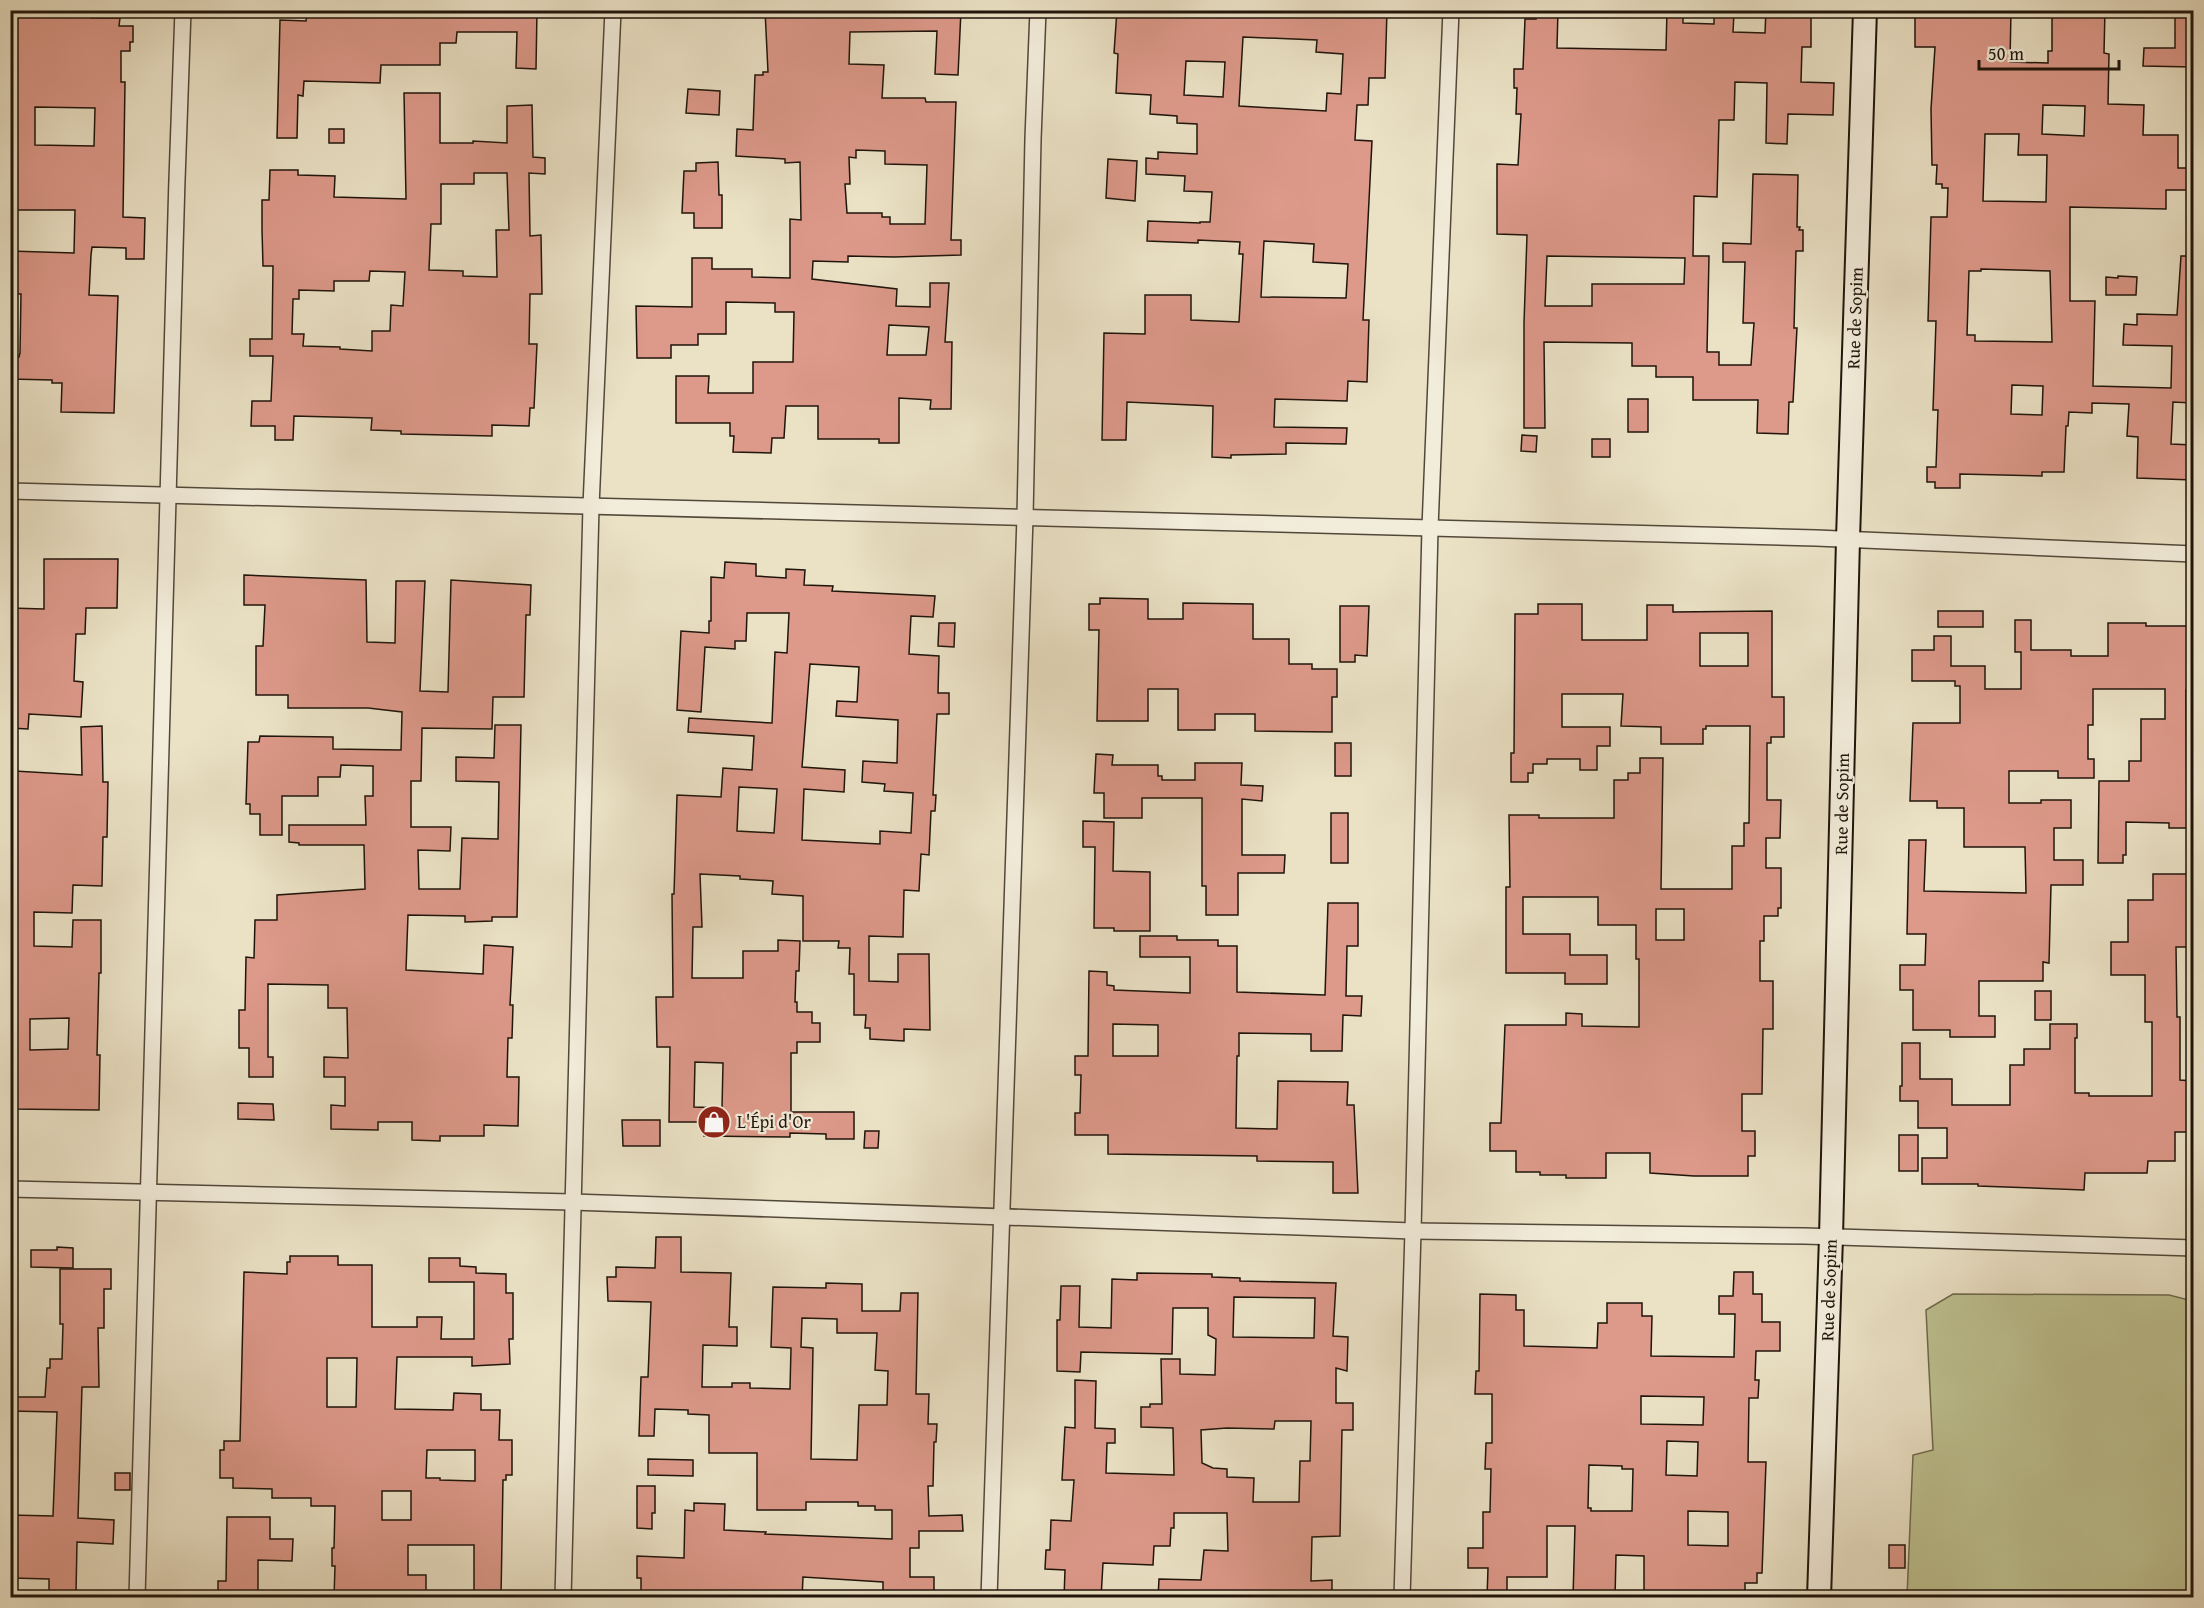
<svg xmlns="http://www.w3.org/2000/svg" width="2204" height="1608" font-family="'Gentium Book Plus',serif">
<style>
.green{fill:#bec190;stroke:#6e6b4e;stroke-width:1.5}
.building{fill:#dd998a;stroke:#1f150b;stroke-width:1.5;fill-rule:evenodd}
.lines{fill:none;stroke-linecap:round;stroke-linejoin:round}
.street-casing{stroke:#52483a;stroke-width:18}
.secondary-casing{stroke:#1f150b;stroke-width:26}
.street{stroke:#f2ecda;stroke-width:15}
.secondary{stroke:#f2ecda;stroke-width:22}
.labels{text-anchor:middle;stroke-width:4.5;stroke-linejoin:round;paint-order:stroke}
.street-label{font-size:18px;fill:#1f150b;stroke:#f2ecda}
.poi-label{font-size:18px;fill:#1f150b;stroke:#f2ecda;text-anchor:start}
</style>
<rect width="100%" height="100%" fill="#ebe2c6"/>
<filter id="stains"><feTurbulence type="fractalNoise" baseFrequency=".00333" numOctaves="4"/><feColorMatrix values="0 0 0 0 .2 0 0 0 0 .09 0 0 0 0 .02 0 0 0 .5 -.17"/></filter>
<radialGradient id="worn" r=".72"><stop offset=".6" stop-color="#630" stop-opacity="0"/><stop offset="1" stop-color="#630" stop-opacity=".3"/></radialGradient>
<!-- green -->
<polygon class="green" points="1953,1294 2169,1295 2193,1301 2189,1565 2193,1565 2193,1597 1907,1597 1913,1455 1933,1450 1926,1310"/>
<!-- building -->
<g class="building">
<path d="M10,10H58V15L91,13V18H120L119,26H133V42H130V51H121V82H125L123,217L145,218L144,259H126V248L92,247L91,255L89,295L118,296L114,413L61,412L62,383H52V380L10,379V357H19L20,353L21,294H10V251L74,253L75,210H10ZM35,107L95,108L94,146L35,145Z"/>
<polygon points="307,10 370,13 370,10 441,13 441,10 537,10 536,69 516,68 517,32 457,32 456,43 440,43 440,65 381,65 380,83 304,81 303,96 298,95 297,138 277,138 280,20 306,21"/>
<path d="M765,10H961L958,75L935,74L937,31L850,32L849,64L884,65L882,98H925L926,102H956L951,240H961V255L894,257L848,256V262L813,261L812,279L897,289L896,306L930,307V283H949L945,342H952L951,409H930L931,400L899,398V443H879V439H818V406H786L784,438H772L771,453L733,452L734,436H730V423H676V376H709L708,393H753V362H793L794,312H775V303L726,302V334H698V345H671V358H637L636,306L692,307V258H712V269H752V277L790,278V219L801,220L800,162L785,163V159L736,156L737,129L753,130L755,75H763V72H768ZM856,150L885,151V164L927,165L925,224H890V217H882V213H847L845,184H850L849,157L856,158ZM889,325L929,327L926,355H887Z"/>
<path d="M1117,10H1387L1385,78H1369L1368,105H1357L1355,140L1372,141L1363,320H1369L1367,382L1348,381L1347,401L1275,399L1274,427L1347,428L1346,444L1286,443V454L1231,455V458L1212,457L1213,406L1127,402L1126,440H1102L1104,333L1145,334V295H1191V320L1239,322L1243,254H1239L1240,242L1198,240V243L1147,241L1148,221L1200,223V222H1210L1212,192L1184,191L1185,176L1146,174V158L1158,159V152L1197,154V124L1177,123V116L1150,114L1151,95L1116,93L1118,54L1114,53ZM1243,37L1317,40L1316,52L1343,54L1341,94L1327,93L1326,111L1239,106ZM1186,61L1225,62L1223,97L1184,95ZM1264,241L1314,244L1313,262L1348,264L1346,298L1261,297Z"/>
<path d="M1536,10H1558L1557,48L1666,50L1667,10H1683V23L1714,24V12L1734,13L1733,32L1765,33L1766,10H1811V47H1802L1801,82L1834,83L1833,115L1788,114L1787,144L1766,143L1767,83L1735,82L1734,120H1719L1717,197L1694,196L1693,256H1709L1707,352H1719V365H1751L1754,323H1743L1745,262H1723V243L1751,244L1753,174L1798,175L1797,227H1800L1799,230H1803V251H1796L1794,328H1797L1793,402H1789L1788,434L1757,433L1758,400H1693V377H1656V366H1632V343L1544,342L1545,428H1524V323L1527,235L1497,234V164L1518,165L1521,114H1516L1517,88H1514V69H1523L1525,19H1536ZM1547,256L1685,258L1684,284H1592V306H1545Z"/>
<path d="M1915,10H1952V15L1985,16V10H2011L2010,62L2048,63V51H2052V10H2105L2104,53L2109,54L2108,104L2144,105L2143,135H2178V168H2193V190H2166V209L2070,207V301H2095L2093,386L2171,388L2172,346L2123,345L2124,324L2137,325V314L2177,315L2181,256H2193V403L2173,402L2171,444L2193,445V480L2137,478L2138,437L2127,436L2129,404L2092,403V413L2069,412L2068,426H2066L2064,472H2042V476L1960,474V488H1935V482H1927V467H1936L1938,410H1933L1936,321H1928L1931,217H1947L1948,188H1942V184H1936L1937,165H1932L1931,109L1935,47H1915ZM2043,105L2085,106L2084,136L2042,134ZM1985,134H2019L2018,155H2047L2046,202L1983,201ZM1981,269L2050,271L2052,342L1975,341V335H1967L1969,271H1981ZM2012,385L2043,386L2042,415L2011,414Z"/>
<polygon points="2193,12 2193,67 2143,66 2144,48 2175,48 2175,13"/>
<polygon points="688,89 720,91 719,115 686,113"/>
<path d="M404,93H440V143H473V141L507,143V106L532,105L533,157L545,158V174L529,173L530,236L541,235L542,294H530L529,344H537L534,408H530L529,426L492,425V436L401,434V431L371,430L372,418L294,416L293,440H275V426H251L252,401H271L273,356H250V339H272L273,266H263L262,230V200H269L270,170H298V175L335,176L334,197L406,199ZM474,173H507L509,230H496L497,277L463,276V271L429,270L431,224H441V184H474ZM370,271L405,272L403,306L391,305L390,331H372V351L340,349V347L303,346L304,334H292L293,299H299V290L334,291V281H369Z"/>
<rect x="329" y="129" width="15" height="14"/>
<polygon points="1108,159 1137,161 1135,201 1106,198"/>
<polygon points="718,162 719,195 722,195 722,228 694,228 694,213 682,213 684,171 696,171 696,163"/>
<polygon points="2118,276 2137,277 2136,295 2106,295 2106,277 2118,278"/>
<rect x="1628" y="399" width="20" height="33"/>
<polygon points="1522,435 1537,436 1536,452 1521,451"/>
<rect x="1592" y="439" width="18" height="18"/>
<polygon points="44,559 118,559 117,608 86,608 85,634 76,634 74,681 83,682 81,717 29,714 28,729 10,728 10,608 44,609"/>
<path d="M725,562L756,564V576L786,578V569L805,570L804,585L833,586L832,591L935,596L933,617L911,616L909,654L939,656L938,693H949V714H937L933,795H936L935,811H931L929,855L921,854L919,891L904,890L903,937L869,936V981L898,982V954H929L930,1030L904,1029V1041L870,1039V1028H865L866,1015H854V974H849L850,948H838L839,941H803V896L772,894L773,881L740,879V876L700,874L702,927H693L692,978H743V951H778V940L800,941L799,971H796L795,1002H797V1012H812V1023H820V1042H797V1053H791V1112H854V1139H826V1134L790,1133V1137L704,1136V1122H669L670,1047H657L656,997H673L672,894H674L677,795L721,797L723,768L752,770L754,736L688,732L689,718L772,723L775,652L787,653L789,613H747L746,641H735V649L705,647L701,712L677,710L681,631L709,633V621H711V577L724,578ZM810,664L859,667L857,702L837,701L836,716L898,720L897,763L863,761L862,782L885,784L884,791L913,793L911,833L880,831V844L802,840L804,789L844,792L845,770L802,767ZM739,787L777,789L774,833L737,831ZM695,1062L723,1063L722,1108L694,1107Z"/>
<polygon points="244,575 366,580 367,642 395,643 396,581 425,581 420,691 448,692 451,580 531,585 530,615 526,615 524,697 493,697 492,729 422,728 421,781 411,781 411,827 451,827 450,851 418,850 419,889 460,889 462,838 498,839 499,782 456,781 456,757 494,758 495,725 521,725 517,917 492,917 492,921 465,922 465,916 408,915 406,970 483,974 484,945 513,947 510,1005 513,1005 512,1038 508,1038 507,1077 519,1077 518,1126 484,1125 484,1136 440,1136 440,1141 412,1140 412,1122 378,1122 378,1130 331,1129 331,1105 345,1106 345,1077 324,1077 324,1057 348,1058 347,1008 328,1008 328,985 268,984 268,1057 273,1057 273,1077 249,1077 249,1048 239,1048 239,1010 245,1010 246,957 254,958 255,920 277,920 277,895 365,889 364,845 299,845 299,843 289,842 289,825 366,825 365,796 373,796 373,766 341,765 340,777 318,777 318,796 282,796 282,835 260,835 260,814 250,814 250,804 246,804 248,742 259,742 260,736 333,737 333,749 401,750 402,712 368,708 288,708 288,695 256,695 256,646 263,646 265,605 244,605"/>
<polygon points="1100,598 1148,599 1148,619 1183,619 1183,603 1253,604 1253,639 1289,639 1289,664 1312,664 1312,669 1337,669 1337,697 1332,697 1332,732 1255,731 1255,714 1215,714 1215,730 1178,730 1178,689 1148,689 1148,721 1097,721 1099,630 1089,630 1089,604 1100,604"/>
<path d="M1538,604H1582V640H1647V605H1673V612L1772,611V697H1784V737H1771V743H1767V800H1781L1780,838H1766V868H1781V908H1778V916H1764V941H1760V981H1773V1029H1763L1762,1094H1742V1131H1755V1156H1748V1176H1694L1650,1173V1153H1606V1178H1566V1175H1540V1172H1516V1151H1490V1123H1501L1505,1025H1566V1013L1582,1014V1026L1639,1027V959H1636V925H1598V897H1523V934H1570V955H1607V984H1565V973H1506V887H1510L1509,815H1539V818H1614V780H1628V773H1640V758H1663L1661,889H1732V846H1744V823H1749L1750,726H1706V729H1703V744H1661V727L1621,726L1623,694H1562V727H1610V746H1597V770H1580V759H1547V764H1533V773H1528V782H1511V753H1514L1515,614H1538ZM1700,633H1748V666H1700ZM1656,909H1684V940H1656Z"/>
<polygon points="1340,606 1369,606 1367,656 1355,655 1355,662 1340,662"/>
<rect x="1938" y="611" width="45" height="16"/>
<polygon points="2015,620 2031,620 2031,650 2071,650 2071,656 2108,656 2108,623 2146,623 2146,626 2193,626 2193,664 2191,664 2191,690 2186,690 2187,828 2169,828 2169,823 2126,822 2126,855 2123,855 2123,863 2098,863 2099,781 2129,781 2129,761 2141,761 2141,719 2165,719 2165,689 2093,689 2093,725 2088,725 2088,759 2094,759 2094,778 2058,778 2058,771 2009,771 2009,803 2041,803 2041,800 2071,800 2071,828 2054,828 2054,860 2083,860 2083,885 2051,885 2049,963 2043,962 2043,981 1979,981 1979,1016 1995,1016 1995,1037 1950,1037 1950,1030 1913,1030 1913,990 1900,990 1900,965 1925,965 1926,934 1907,934 1909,840 1926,840 1924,891 2026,893 2025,847 1964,847 1964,808 1937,808 1937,801 1910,801 1913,723 1960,723 1960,686 1955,686 1955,681 1912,681 1912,650 1934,650 1934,636 1951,636 1951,666 1985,666 1985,689 2021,689 2021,652 2015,652"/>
<polygon points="939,623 955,623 954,647 938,646"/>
<path d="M102,726L103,782H108L107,837H103L102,886L73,885L72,913L34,912V946L72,947L73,920H101V973H99L97,1055H100L99,1110L10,1109V813H13L15,771L82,775L81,727ZM69,1018L68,1049L30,1050V1019Z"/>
<rect x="1335" y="743" width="16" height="33"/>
<polygon points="1096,754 1113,755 1112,765 1158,765 1158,776 1162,776 1162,780 1195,780 1195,763 1242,763 1241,785 1263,786 1262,801 1242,799 1242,855 1285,855 1284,873 1238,873 1238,915 1206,915 1206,886 1202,886 1202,798 1142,798 1142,818 1104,818 1104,793 1094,793"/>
<rect x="1331" y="813" width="17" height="50"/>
<polygon points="1083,821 1114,822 1113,871 1150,872 1150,931 1114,931 1114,928 1094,928 1095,847 1083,847"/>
<polygon points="2153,874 2193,874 2193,947 2176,947 2177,1017 2180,1017 2180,1080 2193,1081 2193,1132 2175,1132 2175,1161 2148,1161 2147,1173 2085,1173 2084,1190 1978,1186 1978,1184 1922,1184 1922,1158 1947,1158 1947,1128 1918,1128 1918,1101 1900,1101 1900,1086 1902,1086 1902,1043 1920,1043 1920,1079 1952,1079 1952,1105 2010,1105 2010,1065 2024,1065 2024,1049 2050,1049 2050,1024 2077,1024 2077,1038 2075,1038 2075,1093 2089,1093 2089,1096 2152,1096 2152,1022 2145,1022 2145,975 2111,975 2111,942 2128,942 2128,900 2153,900"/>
<path d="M1328,903H1358V946H1347L1346,996H1362L1361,1016L1343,1015L1342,1051H1311V1034L1239,1033V1056H1237L1236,1128L1277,1129L1278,1081L1348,1082L1347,1105H1354L1358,1193H1333V1162L1257,1161V1156L1108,1154V1135H1075V1113H1080L1081,1075H1075V1056H1088L1089,971L1107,972V985L1114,986V990L1190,993V957H1140V936H1177V940H1218V946H1237V992L1325,995ZM1113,1024L1158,1025V1056H1113Z"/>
<rect x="2035" y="991" width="16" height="29"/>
<polygon points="238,1103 273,1104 274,1120 238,1119"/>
<polygon points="622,1120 660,1120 660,1146 623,1146"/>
<polygon points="865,1131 879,1131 878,1148 864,1148"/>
<rect x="1899" y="1135" width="19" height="36"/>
<path d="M656,1237H681V1272L731,1273L729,1327H737V1346L703,1345L702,1387H732V1383H750V1388L790,1389L791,1348L771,1347L773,1287L826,1288V1283L862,1284V1311H900L901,1293H918L916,1394H929L928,1424H937L936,1442H934L933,1486H928L929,1516L962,1515L963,1531H919V1548H910V1577H934V1596L883,1598V1582L803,1577L802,1598H641V1578H637V1556L684,1558L685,1510L694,1511V1503L725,1504L724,1530L766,1532L765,1534L892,1539V1510H875V1506H858V1502H806V1510H757V1453H709V1415L688,1414V1410L655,1409L654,1436H639L641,1377H648L651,1302L608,1301L607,1277H616V1267L655,1268ZM802,1318L837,1319V1333H877L875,1370L888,1371L887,1405H859L857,1460L811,1459L813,1348L801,1347Z"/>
<polygon points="57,1247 73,1248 73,1268 31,1267 31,1250 57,1250"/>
<path d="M290,1256H338V1265H372V1327H417V1317H442L441,1339H474V1282H429V1258H460V1266L476,1267V1273L506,1274V1293H513V1339H509L510,1364L472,1366V1357H397L395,1409L453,1410L454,1393L481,1394V1410H500L499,1440H512V1475H506V1480H503L501,1598H474V1545H408V1575H426V1598H334L335,1566H332V1548H334L335,1506H311V1498H272V1489L233,1488V1478H220V1450H224V1441H240L244,1272L287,1274V1262H290ZM327,1358H357L356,1407H327ZM427,1450H475V1481L440,1480V1478H426ZM382,1491H411V1520H382Z"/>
<polygon points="60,1269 111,1269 111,1289 104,1289 104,1328 98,1328 99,1387 82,1387 78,1518 114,1520 113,1544 77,1542 76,1593 49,1592 49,1579 12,1578 10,1515 53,1516 57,1412 10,1411 10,1397 45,1397 47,1368 50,1368 50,1359 62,1359 63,1324 60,1324"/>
<path d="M1734,1272H1753V1294H1762V1322H1780V1351H1756L1755,1380H1759L1758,1398H1749L1748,1462H1766L1762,1573H1757V1583H1745V1598H1644V1556L1616,1555L1615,1598H1573L1575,1526H1547V1577H1507V1598H1487L1488,1568H1468V1548H1483V1512H1490L1491,1469H1485L1486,1443H1492V1394H1475L1476,1371H1479L1480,1294L1516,1295V1310H1524V1346L1597,1348L1598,1323H1607V1303H1642V1316H1652L1651,1356L1734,1357L1735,1314H1719V1296H1733ZM1641,1396L1704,1397L1703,1425L1641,1424ZM1667,1441L1698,1442L1697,1476L1666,1475ZM1589,1465L1622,1466V1469H1633L1632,1511H1591V1508H1588ZM1688,1511L1728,1512V1546L1688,1545Z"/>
<path d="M1137,1273L1212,1274V1277L1240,1278V1281L1336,1283L1333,1336L1348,1337L1347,1371L1336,1368V1403H1353V1430H1342L1340,1536L1312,1537L1311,1581L1332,1580V1598H1158L1159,1579L1201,1580L1204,1550L1228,1551L1227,1513H1174V1528H1171L1170,1546H1154L1153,1565L1103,1563L1101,1598H1064L1065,1570L1045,1569L1046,1550H1050L1051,1520L1071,1521L1074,1480H1062L1065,1427L1075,1428V1380L1096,1381L1095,1428L1115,1429V1443H1107L1106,1473L1174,1475L1173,1428L1141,1427V1407H1150V1404H1162L1161,1359H1180V1374L1215,1375L1216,1339L1208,1335V1308H1173L1172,1354L1081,1352L1080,1372L1057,1371V1320H1060L1061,1286H1080L1079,1327L1111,1328L1112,1279L1137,1280ZM1234,1297L1315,1298L1314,1338L1233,1337ZM1275,1421H1311L1310,1461H1300L1299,1502H1253L1254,1478L1227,1477V1469L1213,1468L1202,1463L1201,1430L1227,1428L1274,1429Z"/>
<polygon points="648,1459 693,1460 693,1476 648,1475"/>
<rect x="115" y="1473" width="15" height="17"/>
<polygon points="637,1486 655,1486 655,1513 652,1513 652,1529 637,1528"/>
<polygon points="227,1517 270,1517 270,1539 293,1539 292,1561 258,1560 258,1598 218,1598 218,1581 226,1581"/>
<rect x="1889" y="1545" width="16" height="23"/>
</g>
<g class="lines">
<defs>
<g id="street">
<polyline points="10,491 1816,538 2194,554"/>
<polyline points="10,1189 572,1202 1413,1231 1805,1236 2194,1248"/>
<path d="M137,1598C148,1068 164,539 183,10"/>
<polyline points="563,1598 591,506 613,10"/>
<polyline points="989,1598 1025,517 1033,139 1038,10"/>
<polyline points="1402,1598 1413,1231 1430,528 1451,10"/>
</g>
<polyline id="secondary" points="1819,1598 1831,1237 1848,539 1865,10"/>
</defs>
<!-- street casing -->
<use href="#street" class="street-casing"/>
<!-- secondary casing -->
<use href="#secondary" class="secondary-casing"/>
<!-- street -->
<use href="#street" class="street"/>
<!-- secondary -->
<use href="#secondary" class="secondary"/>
</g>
<!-- icons -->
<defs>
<symbol id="shop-disc" viewBox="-11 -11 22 22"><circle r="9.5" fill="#8f2418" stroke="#f2ecda"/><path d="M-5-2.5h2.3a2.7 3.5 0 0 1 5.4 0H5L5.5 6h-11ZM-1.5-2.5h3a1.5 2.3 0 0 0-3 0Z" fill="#fff"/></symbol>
</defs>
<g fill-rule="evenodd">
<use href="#shop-disc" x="695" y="1103" width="38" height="38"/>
</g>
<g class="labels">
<!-- street labels -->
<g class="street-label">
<text transform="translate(1855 318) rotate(-88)" y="6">Rue de Sopim</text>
<text transform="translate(1842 804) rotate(-89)" y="6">Rue de Sopim</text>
<text transform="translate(1829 1290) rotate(-88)" y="6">Rue de Sopim</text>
</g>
<!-- poi labels -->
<g class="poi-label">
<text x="737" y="1128">L'Épi d'Or</text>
</g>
</g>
<!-- margin -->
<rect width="2204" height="1608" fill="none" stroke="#ebe2c6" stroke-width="36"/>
<rect x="12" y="12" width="2180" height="1584" fill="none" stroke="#1f150b" stroke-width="3"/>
<rect x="18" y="18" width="2168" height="1572" fill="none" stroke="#1f150b" stroke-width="1.5"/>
<!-- scale -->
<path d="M1979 60v9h140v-9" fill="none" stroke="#1f150b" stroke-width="3"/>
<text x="1988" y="60" font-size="18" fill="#1f150b" stroke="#f2ecda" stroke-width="4.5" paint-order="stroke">50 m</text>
<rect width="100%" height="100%" filter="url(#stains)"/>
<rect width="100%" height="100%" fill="url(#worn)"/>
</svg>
